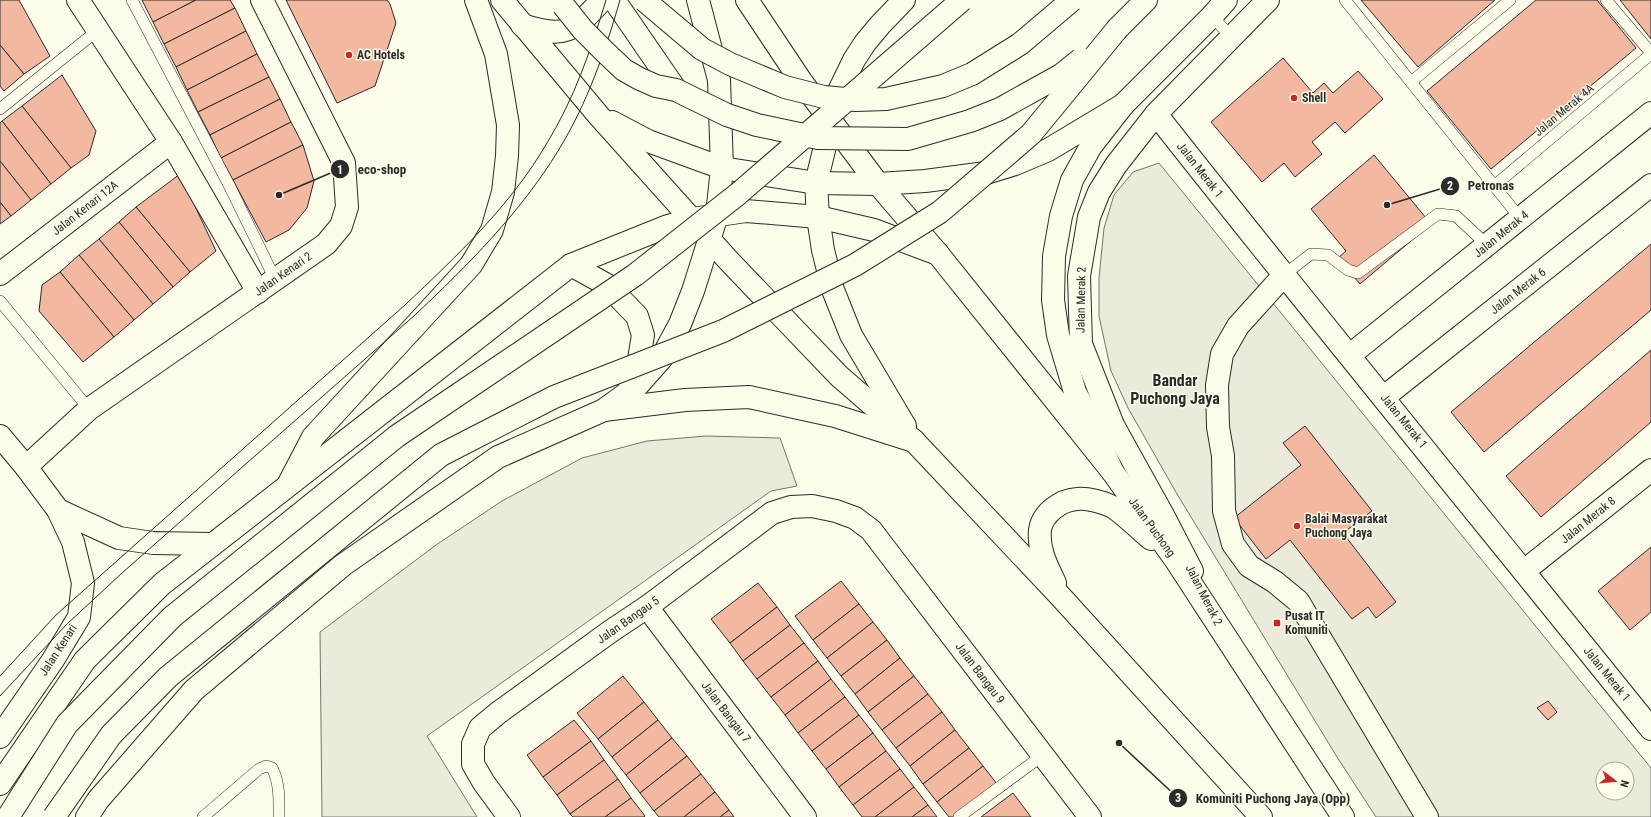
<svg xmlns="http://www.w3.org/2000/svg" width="1651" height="817" font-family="'Roboto Condensed',sans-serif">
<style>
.green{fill:#ecebdb;stroke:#74746e;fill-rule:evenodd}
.building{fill:#f2b8a0;stroke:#2b2b2b}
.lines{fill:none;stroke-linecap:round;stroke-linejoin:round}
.service-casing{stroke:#2b2b2b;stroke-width:12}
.minor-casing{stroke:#2b2b2b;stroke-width:24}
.tertiary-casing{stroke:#2b2b2b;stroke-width:24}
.primary-casing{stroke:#2b2b2b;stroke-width:24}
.trunk-casing{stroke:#2b2b2b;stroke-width:24}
.motorway-casing{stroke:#2b2b2b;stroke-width:24}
.service{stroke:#fdfbea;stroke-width:11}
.minor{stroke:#fdfbea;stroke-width:22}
.tertiary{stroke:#fdfbea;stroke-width:22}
.primary{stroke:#fdfbea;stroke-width:22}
.trunk{stroke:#fdfbea;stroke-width:22}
.motorway{stroke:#fdfbea;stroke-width:22}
.tram{stroke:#2b2b2b;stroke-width:1}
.motorway-bridge-casing{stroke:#2b2b2b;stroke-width:24;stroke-linecap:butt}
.motorway-bridge{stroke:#fdfbea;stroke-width:22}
.poi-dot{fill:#c62828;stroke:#fdfbea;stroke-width:1.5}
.labels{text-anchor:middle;stroke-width:3;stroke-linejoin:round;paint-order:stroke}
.poi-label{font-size:12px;font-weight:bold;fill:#2b2b2b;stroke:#fdfbea;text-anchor:start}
.street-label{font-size:12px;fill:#2b2b2b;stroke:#fdfbea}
.district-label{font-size:16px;font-weight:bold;fill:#2b2b2b;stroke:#fdfbea}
.leader{fill:none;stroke:#2b2b2b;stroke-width:1.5}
.callout-dot{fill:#2b2b2b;stroke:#fdfbea;stroke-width:1.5}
.mark-label{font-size:12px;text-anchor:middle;font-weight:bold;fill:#fff}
.callout-label{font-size:13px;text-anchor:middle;font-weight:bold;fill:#2b2b2b;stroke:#fdfbea;stroke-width:3;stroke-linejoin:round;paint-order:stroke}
</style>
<rect width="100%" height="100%" fill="#fdfbea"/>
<!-- green -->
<g class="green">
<path d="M1159,163L1651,768V817H1376L1337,757L1177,494L1128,408L1111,371L1099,316V278L1104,228L1114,195L1133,172ZM1603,769H1627V793H1603Z"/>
<polygon points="706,436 780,438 797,486 771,491 427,736 477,817 322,817 320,632 436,545 502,501 582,458 647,441"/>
</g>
<!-- building -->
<g class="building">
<polygon points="0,0 19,0 50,56 24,74 0,45"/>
<polygon points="142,0 196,0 153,22"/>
<polygon points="196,0 230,0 235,8 164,44 153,22"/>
<polygon points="286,0 387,0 390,4 396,23 375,86 337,103"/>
<polygon points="1361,0 1495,0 1418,67"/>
<polygon points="1536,0 1597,0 1636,48 1491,169 1427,91"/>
<polygon points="1620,0 1651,0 1651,39"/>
<polygon points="235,8 246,31 176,67 164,44"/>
<polygon points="246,31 257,54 187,90 176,67"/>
<polygon points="0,45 24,74 4,91 0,86"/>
<polygon points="257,54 269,77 198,112 187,90"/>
<polygon points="1283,58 1313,93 1324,83 1333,93 1358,71 1383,99 1345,133 1335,122 1312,142 1322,154 1295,177 1284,163 1262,182 1211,122"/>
<polygon points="62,75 96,131 89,155 71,168 22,106"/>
<polygon points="269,77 280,99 210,135 198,112"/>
<polygon points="280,99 291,122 221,158 210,135"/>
<polygon points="22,106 71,168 51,184 2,121"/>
<polygon points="2,121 51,184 31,200 0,161 0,123"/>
<polygon points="291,122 303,145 233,180 221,158"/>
<polygon points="303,145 314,181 307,208 289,230 266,242 233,180"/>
<polygon points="1374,155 1431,224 1360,284 1338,258 1346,251 1311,209"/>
<polygon points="0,161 31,200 11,216 0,202"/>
<polygon points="180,174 216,251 190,272 136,207"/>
<polygon points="0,202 11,216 0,224"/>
<polygon points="136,207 190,272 173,287 119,222"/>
<polygon points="119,222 173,287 153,304 99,239"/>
<polygon points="99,239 153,304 134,320 79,255"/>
<polygon points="1651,244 1651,310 1484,452 1451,412"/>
<polygon points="79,255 134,320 114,337 60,272"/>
<polygon points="60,272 114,337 83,362 39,311 42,285"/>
<polygon points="1651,350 1651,422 1541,517 1506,476"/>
<polygon points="1305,426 1372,511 1343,533 1396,602 1376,618 1368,607 1352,619 1290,540 1266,559 1234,518 1301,465 1283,443"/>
<polygon points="1651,547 1651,612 1630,630 1598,591"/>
<polygon points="841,581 859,604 813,640 795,616"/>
<polygon points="758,583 777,607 730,643 711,619"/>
<polygon points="859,604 873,622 827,658 813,640"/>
<polygon points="777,607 790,625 743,661 730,643"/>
<polygon points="873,622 887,640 841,676 827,658"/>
<polygon points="790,625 804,643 757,679 743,661"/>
<polygon points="887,640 900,658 855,694 841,676"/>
<polygon points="804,643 818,661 771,697 757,679"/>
<polygon points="900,658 914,676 868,712 855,694"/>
<polygon points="818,661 831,679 785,715 771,697"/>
<polygon points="623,676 644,702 598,739 577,713"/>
<polygon points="914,676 928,694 882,730 868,712"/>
<polygon points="831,679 845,697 798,733 785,715"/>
<polygon points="928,694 942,712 896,748 882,730"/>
<polygon points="845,697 859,715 812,751 798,733"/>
<polygon points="1548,701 1557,712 1548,720 1537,708"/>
<polygon points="644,702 658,720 612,757 598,739"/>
<polygon points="942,712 955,730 910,766 896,748"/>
<polygon points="859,715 873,733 826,769 812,751"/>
<polygon points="574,720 591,741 543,777 527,755"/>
<polygon points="658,720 672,738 626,775 612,757"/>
<polygon points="955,730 969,748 923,784 910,766"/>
<polygon points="873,733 886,751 839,787 826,769"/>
<polygon points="672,738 687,756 640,793 626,775"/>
<polygon points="591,741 604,760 557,795 543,777"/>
<polygon points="969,748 983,766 937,802 923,784"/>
<polygon points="886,751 900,769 853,805 839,787"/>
<polygon points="687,756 701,774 654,811 640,793"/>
<polygon points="604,760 618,779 570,814 557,795"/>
<polygon points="983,766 997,784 954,817 949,817 937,802"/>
<polygon points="900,769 914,787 875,817 862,817 853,805"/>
<polygon points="701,774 715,792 684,817 659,817 654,811"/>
<polygon points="618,779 631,798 605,817 573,817 570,814"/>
<polygon points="914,787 928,805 912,817 875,817"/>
<polygon points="715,792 729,810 720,817 684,817"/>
<polygon points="1013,793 1031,817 981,817"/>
<polygon points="631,798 645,816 644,817 605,817"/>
<polygon points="928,805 937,817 912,817"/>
<polygon points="729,810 734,817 720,817"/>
</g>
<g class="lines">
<defs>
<g id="service">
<polyline points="132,0 229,185 275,279"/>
<polyline points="1345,0 1520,218"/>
<polyline points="1606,0 1651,53"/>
<polyline points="1212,16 1231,37"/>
<polyline points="1411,82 1510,0"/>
<polyline points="0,109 98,30"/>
<polyline points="1494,186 1651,54"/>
<polyline points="1284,275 1311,254 1328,255 1348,270 1358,273 1438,214 1456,216 1487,245"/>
<polyline points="0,301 89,409"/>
<path d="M203,817L259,769L266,766L272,768C280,783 279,800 279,817"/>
<polyline points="959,817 1043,755"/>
</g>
<g id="minor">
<polyline points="78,0 171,142 258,292"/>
<path d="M1156,114C1319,321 1486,524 1651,729"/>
<polyline points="0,274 171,142"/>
<polyline points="1284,275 1238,326 1222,354 1217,385 1218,427 1223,456 1224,511 1233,544 1249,566 1275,582 1298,601 1427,817"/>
<polyline points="1350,355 1651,113"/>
<polyline points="1384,397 1651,185"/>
<polyline points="26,467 89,409 326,244 341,226 347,207 344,163 262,0"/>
<polyline points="1192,571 1163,515 1113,425 1081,344 1079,276 1089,217 1099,192 1116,165 1156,114 1268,0"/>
<polyline points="1524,571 1651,470"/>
<polyline points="647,607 805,817"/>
<polyline points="509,817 484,783 473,764 473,744 480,728 498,713 611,631 647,607 772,513 791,507 812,506 836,511 855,518 871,530 1090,817"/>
</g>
<g id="tertiary">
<polyline points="0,436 26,467 58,510 73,542 83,583 79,617 53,660 0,737"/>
<polyline points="58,510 119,538 153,543 212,544"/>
</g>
<g id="primary">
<polyline points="938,254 1112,471 1175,559 1343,817"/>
<polyline points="914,441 1061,597 1261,817"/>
<path d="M1055,583C1047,566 1038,550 1040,530C1042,514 1060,500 1077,499C1088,498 1103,502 1113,507C1124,514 1140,530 1151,539"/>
</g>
<g id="trunk">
<polyline points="571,265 607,285 637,316 643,335 638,365 628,378"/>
<polyline points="0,784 85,660 162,584 571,265 668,226 692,219 746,211 818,217 874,230 938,254"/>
<polyline points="87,817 98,800 194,690 343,565 498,457 604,410 685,400 749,397 835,416 914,441"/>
</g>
<g id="motorway">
<polyline points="502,0 599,116 729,261 839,376 914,441"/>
<polyline points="614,0 676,90"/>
<polyline points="747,0 801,81 878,184 938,254"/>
<polyline points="904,0 880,25 865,43 854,60 838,93 816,183 818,217 823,250 833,290 851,335 905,426"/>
<path d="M522,25C564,39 573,32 602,0"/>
<polyline points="1118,28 1146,0"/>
<polyline points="612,122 648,141 722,168 816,183 878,184 925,181 986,173 1015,164 1048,150 1123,105"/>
<polyline points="604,410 637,386 661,359 680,324 693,291 717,215 722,168 719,80 698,0"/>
<polyline points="1112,471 1088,416 1075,392 1058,335 1053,300 1054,256 1061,216 1072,180 1091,146 1123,105 1212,16 1226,0"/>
<polyline points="289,483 313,437 471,265 492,230 503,192 507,156 508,125 496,54 476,0"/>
</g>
</defs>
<!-- service casing -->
<use href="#service" class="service-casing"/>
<!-- minor casing -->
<use href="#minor" class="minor-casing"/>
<!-- tertiary casing -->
<use href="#tertiary" class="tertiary-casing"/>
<!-- primary casing -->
<use href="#primary" class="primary-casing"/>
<!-- trunk casing -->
<use href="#trunk" class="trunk-casing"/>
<!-- motorway casing -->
<use href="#motorway" class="motorway-casing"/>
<!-- service -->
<use href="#service" class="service"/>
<!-- minor -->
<use href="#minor" class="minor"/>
<!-- tertiary -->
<use href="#tertiary" class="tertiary"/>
<!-- primary -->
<use href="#primary" class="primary"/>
<!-- trunk -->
<use href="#trunk" class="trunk"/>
<!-- motorway -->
<use href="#motorway" class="motorway"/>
<!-- tram -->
<g class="tram">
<path d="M0,676L56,615L405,305C457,256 511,205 547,143C574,99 591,50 606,0"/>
<path d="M0,696L66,625L122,573L415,315C468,265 520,213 558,151C587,104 605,52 620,0"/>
</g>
<defs>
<g id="motorway-bridge">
<polyline points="644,0 702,49 730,64 785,87 824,97 856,100 886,99 943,86 972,74 1020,44 1072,0"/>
<polyline points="563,5 583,30 605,52 624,70 640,79 656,86 676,90 727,115 757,125 818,138 908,139 970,121 1000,109 1061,75 1081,59"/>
<polyline points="8,817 67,724 172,617 397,436 635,275 738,194 962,0"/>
<polyline points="54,817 111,735 168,677 441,455 554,397 723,331 855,265 940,212 1031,134 1118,28"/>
</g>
</defs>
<!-- motorway-bridge casing -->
<use href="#motorway-bridge" class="motorway-bridge-casing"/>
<!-- motorway-bridge -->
<use href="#motorway-bridge" class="motorway-bridge"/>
</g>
<!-- markers -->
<g class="poi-dot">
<circle cx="349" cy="55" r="4"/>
<circle cx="1294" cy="98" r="4"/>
<circle cx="1297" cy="526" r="4"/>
<rect x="1273" y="619" width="8" height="8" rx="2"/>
</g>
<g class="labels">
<!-- poi labels -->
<g class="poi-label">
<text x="357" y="59">AC Hotels</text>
<text x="1302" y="102">Shell</text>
<text x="1305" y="523">Balai Masyarakat<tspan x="1305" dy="14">Puchong Jaya</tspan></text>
<text x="1285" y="620">Pusat IT<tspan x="1285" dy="14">Komuniti</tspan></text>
</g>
<!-- street labels -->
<g class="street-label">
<text transform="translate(1564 110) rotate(-40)" y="4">Jalan Merak 4A</text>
<text transform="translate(1200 170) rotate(52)" y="4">Jalan Merak 1</text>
<text transform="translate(85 208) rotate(-38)" y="4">Jalan Kenari 12A</text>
<text transform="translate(1501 234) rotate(-39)" y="4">Jalan Merak 4</text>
<text transform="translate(283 274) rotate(-35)" y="4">Jalan Kenari 2</text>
<text transform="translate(1518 291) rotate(-38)" y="4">Jalan Merak 6</text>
<text transform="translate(1081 300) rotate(-89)" y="4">Jalan Merak 2</text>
<text transform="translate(1404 421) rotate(51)" y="4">Jalan Merak 1</text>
<text transform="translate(1588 520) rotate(-39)" y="4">Jalan Merak 8</text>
<text transform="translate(1152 527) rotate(54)" y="4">Jalan Puchong</text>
<text transform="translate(1204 595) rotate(63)" y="4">Jalan Merak 2</text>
<text transform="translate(628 620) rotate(-35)" y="4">Jalan Bangau 5</text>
<text transform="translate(58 650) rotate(-57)" y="4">Jalan Kenari</text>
<text transform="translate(980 673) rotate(53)" y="4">Jalan Bangau 9</text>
<text transform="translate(1607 674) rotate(51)" y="4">Jalan Merak 1</text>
<text transform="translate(726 712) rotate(53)" y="4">Jalan Bangau 7</text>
</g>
<!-- district labels -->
<g class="district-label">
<text x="1175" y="386">Bandar<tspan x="1175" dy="18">Puchong Jaya</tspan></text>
</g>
</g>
<!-- callouts -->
<path class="leader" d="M279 195L340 169M1387 205L1450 186M1119 743L1178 798"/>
<g class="callout-dot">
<circle cx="279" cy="195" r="4"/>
<circle cx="1387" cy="205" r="4"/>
<circle cx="1119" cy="743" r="4"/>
<circle cx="340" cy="169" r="10"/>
<circle cx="1450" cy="186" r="10"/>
<circle cx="1178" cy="798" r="10"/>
</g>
<g class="mark-label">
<text x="340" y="174">1</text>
<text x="1450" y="190">2</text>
<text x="1178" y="802">3</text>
</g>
<g class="callout-label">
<text x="382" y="174">eco-shop</text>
<text x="1491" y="190">Petronas</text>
<text x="1273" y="803">Komuniti Puchong Jaya (Opp)</text>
</g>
<!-- north arrow -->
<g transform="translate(1615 781) rotate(106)"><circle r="19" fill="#fdfbea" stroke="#a9a89e"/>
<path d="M0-3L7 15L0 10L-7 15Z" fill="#c62828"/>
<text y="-6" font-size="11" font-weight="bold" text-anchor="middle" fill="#2b2b2b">N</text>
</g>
</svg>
